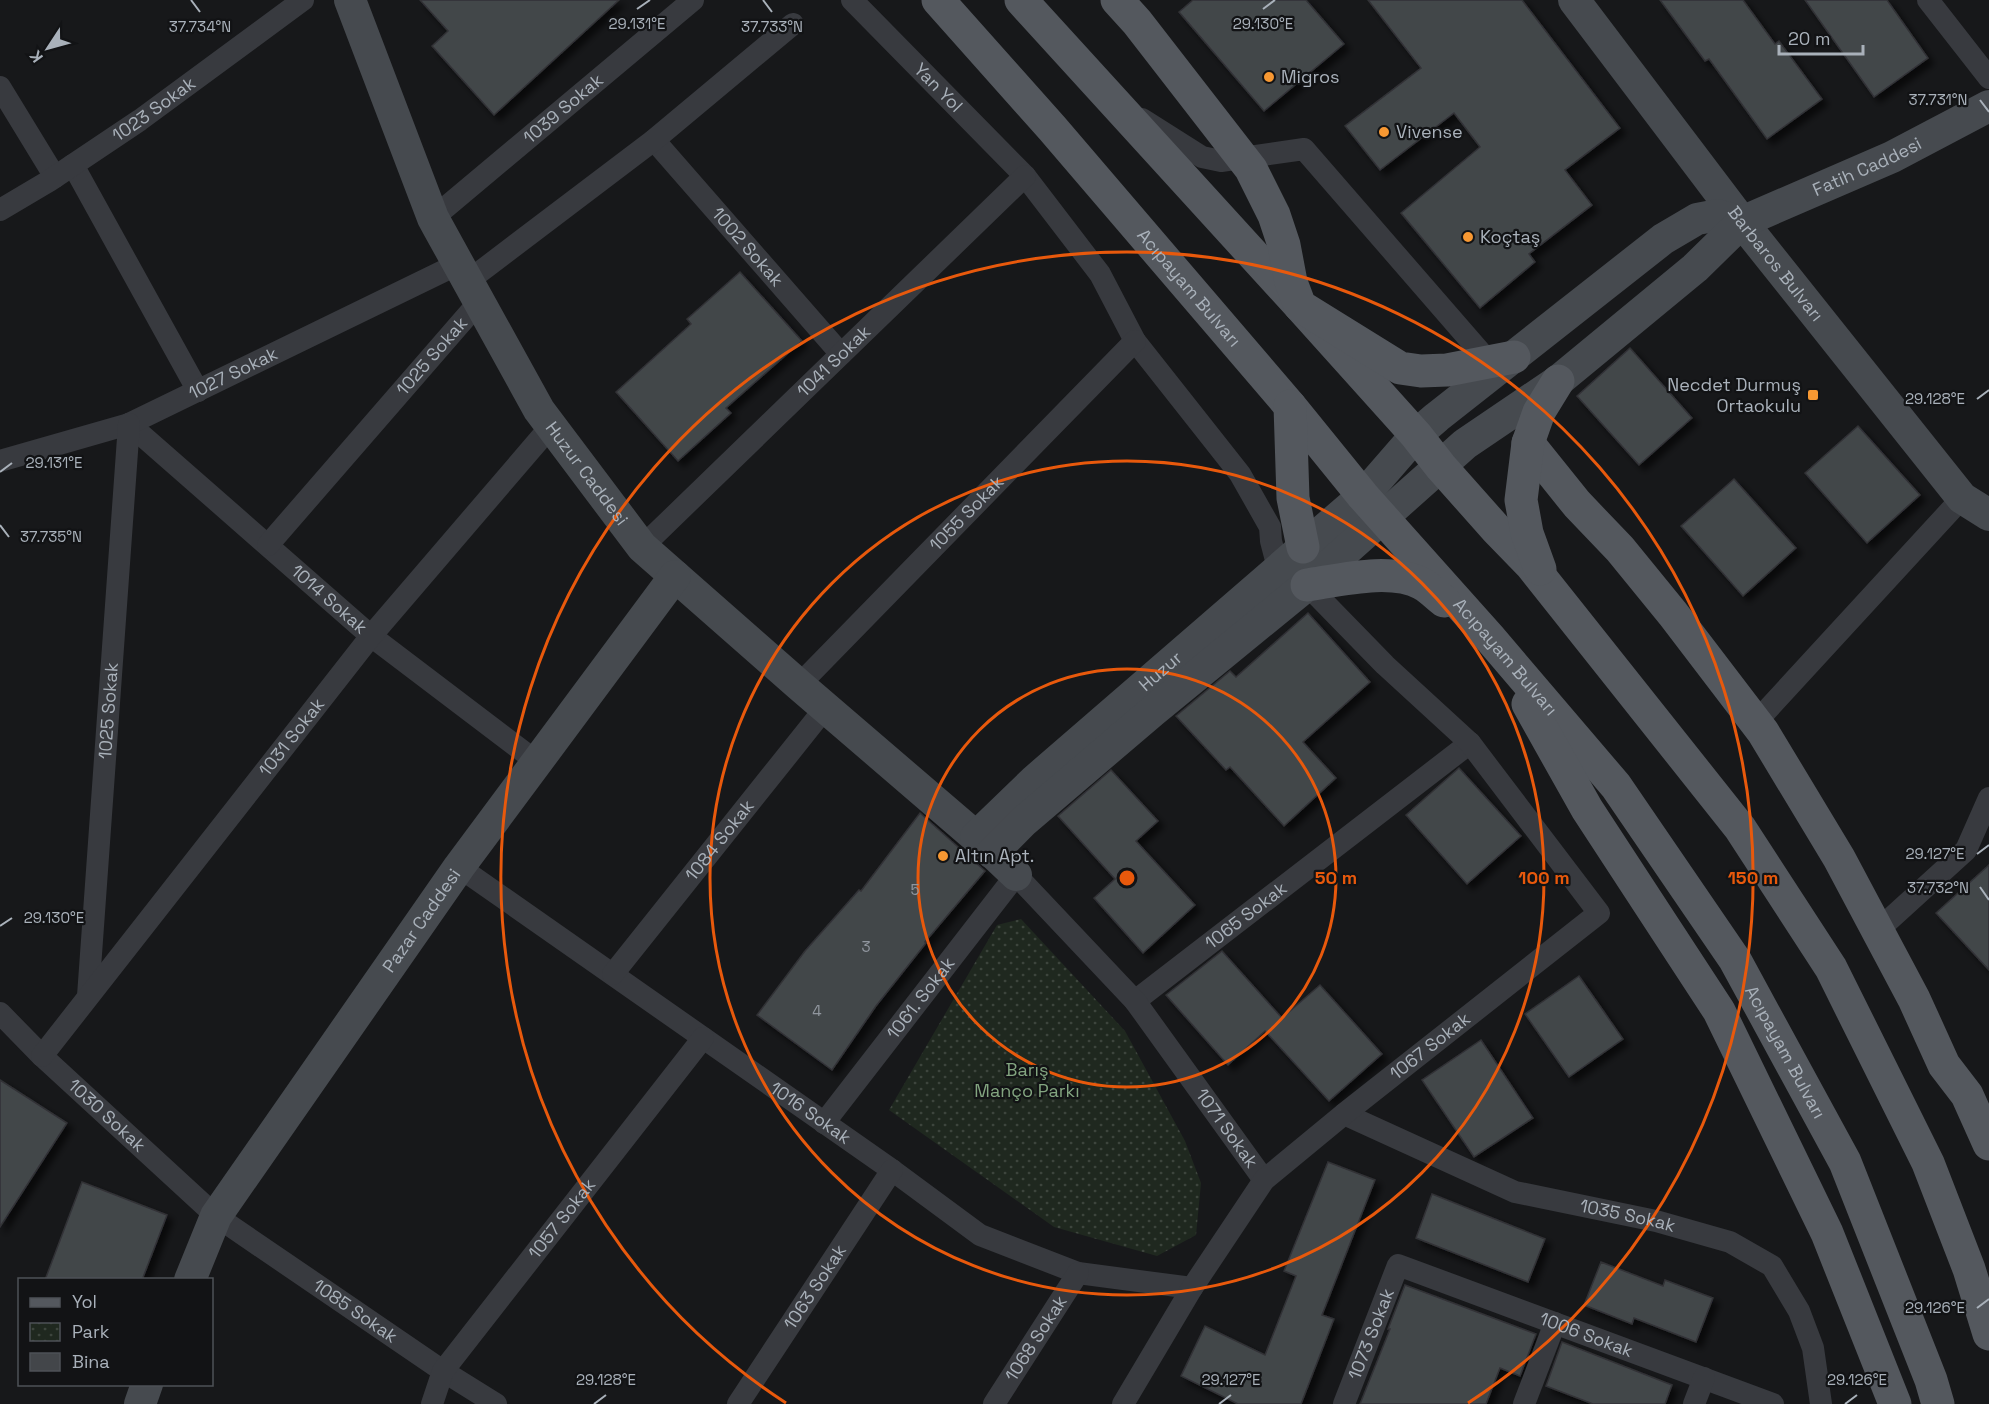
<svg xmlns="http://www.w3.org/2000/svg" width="1989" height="1404" font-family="'Space Grotesk',sans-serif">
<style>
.park{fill:url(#park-dots)}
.building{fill:#43464a;stroke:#313236;stroke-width:1.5;filter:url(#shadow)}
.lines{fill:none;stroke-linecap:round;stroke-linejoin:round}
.street{stroke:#383a3f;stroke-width:22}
.secondary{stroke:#464a4f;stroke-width:32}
.primary{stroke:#54585e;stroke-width:33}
.ticks{fill:none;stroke:#a9b1ba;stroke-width:2}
.ring{fill:none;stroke:#e8590c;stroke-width:3}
.poi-dot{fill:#f79832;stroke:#121315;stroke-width:2}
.labels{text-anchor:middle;stroke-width:4.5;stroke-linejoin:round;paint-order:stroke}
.number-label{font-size:15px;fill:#90969e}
.poi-label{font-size:18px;fill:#a9b1ba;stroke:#121315;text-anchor:start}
.street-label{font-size:18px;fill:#a9b1ba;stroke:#121315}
.park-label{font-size:18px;fill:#83a580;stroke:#121315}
.ticks-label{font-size:15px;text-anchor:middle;fill:#a9b1ba;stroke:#121315;stroke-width:4.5;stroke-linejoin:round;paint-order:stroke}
.centre{fill:#e8590c;stroke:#121315;stroke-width:3}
.ring-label{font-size:18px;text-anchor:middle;font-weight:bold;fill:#e8590c;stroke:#121315;stroke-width:4.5;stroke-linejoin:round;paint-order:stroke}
</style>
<defs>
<pattern id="park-dots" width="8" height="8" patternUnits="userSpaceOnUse" patternTransform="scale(1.5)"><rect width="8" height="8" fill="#1f281f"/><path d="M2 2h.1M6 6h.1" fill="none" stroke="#3d453d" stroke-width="1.8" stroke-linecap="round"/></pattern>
<filter id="shadow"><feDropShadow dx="5.5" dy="5.5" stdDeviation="3" flood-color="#0009"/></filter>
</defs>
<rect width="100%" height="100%" fill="#17181a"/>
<!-- park -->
<polygon class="park" points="1021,919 1125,1031 1185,1141 1201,1183 1196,1235 1157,1256 1054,1227 889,1110 997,925"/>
<!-- building -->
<g class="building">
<polygon points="420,0 619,0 494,115 432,46 448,31"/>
<polygon points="1193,0 1306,0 1344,44 1264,111 1179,12"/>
<polygon points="1368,0 1522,0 1620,128 1565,170 1592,205 1529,254 1535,262 1480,308 1401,213 1480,147 1454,113 1380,170 1345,126 1421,68"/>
<polygon points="1660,0 1743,0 1775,44 1779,41 1822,99 1767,139 1709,59 1705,61"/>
<polygon points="1805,0 1887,0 1928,58 1874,97"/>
<polygon points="740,272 802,341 726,408 731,413 678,461 616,392 691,324 687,319"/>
<polygon points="1630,348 1692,418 1639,465 1577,396"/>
<polygon points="1858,426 1920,495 1867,543 1805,473"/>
<polygon points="1734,479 1796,548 1743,596 1681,526"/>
<polygon points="1308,613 1370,682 1303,742 1336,778 1284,826 1230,767 1226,770 1176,716 1230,671 1236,677"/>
<polygon points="1459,768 1521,836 1467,884 1406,815"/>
<polygon points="1111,770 1158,821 1136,841 1195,905 1143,953 1094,898 1115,879 1058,816"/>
<polygon points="920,813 985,871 925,942 926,943 876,1006 832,1070 757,1015 805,951 859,890 861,891"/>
<polygon points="1989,865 1989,970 1936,913"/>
<polygon points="1222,951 1282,1018 1320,985 1382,1054 1329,1101 1265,1031 1228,1065 1166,995"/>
<polygon points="1579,976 1623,1039 1569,1077 1525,1014"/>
<polygon points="1481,1040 1533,1118 1474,1157 1422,1080"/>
<polygon points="0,1080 67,1123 0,1227"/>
<polygon points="1328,1162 1375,1180 1322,1315 1334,1319 1301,1404 1238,1404 1181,1376 1205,1326 1265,1355 1296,1276 1284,1271"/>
<polygon points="82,1182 167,1215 142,1280 45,1280"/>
<polygon points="1432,1194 1545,1239 1528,1282 1416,1238"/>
<polygon points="1601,1262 1663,1286 1665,1280 1713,1298 1696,1342 1634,1318 1632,1324 1584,1305"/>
<polygon points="1405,1285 1536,1334 1520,1376 1500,1368 1486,1404 1360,1404 1390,1329 1388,1329"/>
<polygon points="1562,1342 1672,1385 1665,1404 1593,1404 1546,1386"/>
</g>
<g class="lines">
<!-- street -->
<g class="street">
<path id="s1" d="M852,0L1025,176L1100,274L1135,341L1240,474L1270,527L1271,541L1278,568"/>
<polyline points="1928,0 1989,78"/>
<polyline points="0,87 55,177"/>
<polyline points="1142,119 1202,157 1221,161 1304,149 1489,362"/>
<path id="s2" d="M654,140L841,354"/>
<polyline points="73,165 198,391"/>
<path id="s3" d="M0,210L49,181L140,120L303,0"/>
<path id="s4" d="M433,218L693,0"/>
<polyline points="468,281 654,140 793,24"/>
<path id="s5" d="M129,424L371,636L537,762"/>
<path id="s6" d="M0,461L129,424L458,264"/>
<path id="s7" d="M268,545L479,302"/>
<path id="s8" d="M642,547L1025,176"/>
<path id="s9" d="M799,685L1135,341"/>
<polyline points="1756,722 1962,498"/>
<path id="s10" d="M459,867L892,1170L980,1235L1078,1273L1192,1288"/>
<polyline points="1877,931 1966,850 1989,798"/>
<path id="s11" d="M613,974L826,707"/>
<path id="s12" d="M88,996L129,424"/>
<path id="s13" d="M1135,1001L1470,743"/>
<path id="s14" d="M0,1013L42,1056L216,1216L443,1371L496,1404"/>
<path id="s15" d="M42,1056L371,636L551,426"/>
<path id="s16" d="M1344,1114L1515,1192L1656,1221L1730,1242L1772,1266L1799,1311L1813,1348L1821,1404"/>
<path id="s17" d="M824,1123L1016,875L1135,1001L1264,1180"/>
<path id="s18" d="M432,1404L443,1371L703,1038"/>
<path id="s19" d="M738,1404L892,1170"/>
<path id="s20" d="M994,1404L1078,1273"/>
<path id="s21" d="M1123,1404L1192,1288L1264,1180L1344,1114L1599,913L1470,743L1385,665L1307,585"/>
<path id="s22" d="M1344,1404L1398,1265L1773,1404"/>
<polyline points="1524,1404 1555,1323"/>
<polyline points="1694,1404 1704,1378"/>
</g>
<!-- secondary -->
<g class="secondary">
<path id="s23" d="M350,0L433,218L439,229L539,410L642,547L799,685L976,837L1016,875"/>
<path id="s24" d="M1574,0L1742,222L1962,498L1989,515"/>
<path id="s25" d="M976,837L1035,780L1363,496L1416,435L1437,417L1663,239L1697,219L1718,215L1742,222"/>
<path id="s26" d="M992,853L1024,821L1153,711L1307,585L1465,444L1558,381L1695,268L1742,222L1892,157L1989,106"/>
<path id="s27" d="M190,1280L216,1216L459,867L675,576"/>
<polyline points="140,1404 147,1384"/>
</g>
<!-- primary -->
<g class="primary">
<path id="s28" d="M938,0L1052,128L1290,406L1363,496L1489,637L1616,786L1735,960L1845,1162L1931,1380L1938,1404"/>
<polyline points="1021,0 1300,306 1416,435 1441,467 1497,530 1531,565 1740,828 1831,968 1928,1163 1969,1269 1989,1334"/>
<polyline points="1117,0 1137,22 1251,169 1274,215 1284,245 1291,282 1300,306 1400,368 1421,371 1447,370 1514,357"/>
<polyline points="1290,406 1293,498 1303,547"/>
<polyline points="1528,443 1577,504 1620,549 1673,614 1763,732 1839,858 1914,999 1944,1065 1967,1095 1989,1144"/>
<polyline points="1540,569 1527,533 1521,500 1528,443 1539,412 1558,381"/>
<path d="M1307,585C1340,580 1392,567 1422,584C1430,588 1437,596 1444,601"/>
<polyline points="1528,704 1587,809 1719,1011 1827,1233 1895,1404"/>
</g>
</g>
<!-- ticks -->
<path class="ticks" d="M191,0L200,12M763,0L772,12M637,9L650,0M1263,9L1275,0M1980,100L1989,112M1977,399L1989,390M0,472L12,463M0,525L9,537M1977,854L1989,845M1980,887L1989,900M0,926L12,918M1977,1308L1989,1299M594,1404L606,1395M1219,1404L1231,1395M1845,1404L1857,1395"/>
<!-- distance rings -->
<g class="ring">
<circle cx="1127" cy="878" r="209"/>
<circle cx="1127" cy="878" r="417"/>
<path d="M786 1403A626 626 0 1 1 1468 1403"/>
</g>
<!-- markers -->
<g class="poi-dot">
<circle cx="1269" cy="77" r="6"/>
<circle cx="1384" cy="132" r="6"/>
<circle cx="1468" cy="237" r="6"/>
<rect x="1807" y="389" width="12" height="12" rx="3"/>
<circle cx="943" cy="856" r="6"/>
</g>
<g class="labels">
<!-- number labels -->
<g class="number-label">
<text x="915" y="895">5</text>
<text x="866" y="952">3</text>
<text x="817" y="1016">4</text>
</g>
<!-- poi labels -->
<g class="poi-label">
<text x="1281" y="83">Migros</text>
<text x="1396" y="138">Vivense</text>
<text x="1480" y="243">Koçtaş</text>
<text x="1801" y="391" text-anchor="end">Necdet Durmuş<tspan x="1801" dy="21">Ortaokulu</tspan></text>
<text x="955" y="862">Altın Apt.</text>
</g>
<!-- street labels -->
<g class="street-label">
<text dy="6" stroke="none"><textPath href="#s1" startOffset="123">Yan Yol</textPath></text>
<text dy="6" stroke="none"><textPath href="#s3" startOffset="184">1023 Sokak</textPath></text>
<text dy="6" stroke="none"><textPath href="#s4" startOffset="170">1039 Sokak</textPath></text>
<text dy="6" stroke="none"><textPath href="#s26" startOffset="1118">Fatih Caddesi</textPath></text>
<text dy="6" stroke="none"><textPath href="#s2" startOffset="142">1002 Sokak</textPath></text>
<text dy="6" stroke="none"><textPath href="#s24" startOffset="332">Barbaros Bulvarı</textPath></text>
<text dy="6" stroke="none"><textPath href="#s28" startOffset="382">Acıpayam Bulvarı</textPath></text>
<text dy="6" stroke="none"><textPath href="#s7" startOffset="250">1025 Sokak</textPath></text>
<text dy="6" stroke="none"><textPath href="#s8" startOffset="267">1041 Sokak</textPath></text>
<text dy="6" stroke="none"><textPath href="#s6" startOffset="250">1027 Sokak</textPath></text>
<text dy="6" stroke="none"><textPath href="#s23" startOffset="532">Huzur Caddesi</textPath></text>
<text dy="6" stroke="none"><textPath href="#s9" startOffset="240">1055 Sokak</textPath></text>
<text dy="6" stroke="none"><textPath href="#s5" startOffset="266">1014 Sokak</textPath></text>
<text dy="6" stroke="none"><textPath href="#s28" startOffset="868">Acıpayam Bulvarı</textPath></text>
<text dy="6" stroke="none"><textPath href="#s25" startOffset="248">Huzur</textPath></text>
<text dy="6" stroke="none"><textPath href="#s12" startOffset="286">1025 Sokak</textPath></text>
<text dy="6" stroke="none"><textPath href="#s15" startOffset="405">1031 Sokak</textPath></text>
<text dy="6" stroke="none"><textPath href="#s11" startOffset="171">1084 Sokak</textPath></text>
<text dy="6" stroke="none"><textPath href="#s13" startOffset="140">1065 Sokak</textPath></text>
<text dy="6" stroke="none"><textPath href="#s27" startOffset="429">Pazar Caddesi</textPath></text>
<text dy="6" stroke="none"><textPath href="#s17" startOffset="158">1061. Sokak</textPath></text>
<text dy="6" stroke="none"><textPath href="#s21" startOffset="478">1067 Sokak</textPath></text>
<text dy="6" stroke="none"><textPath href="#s28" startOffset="1354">Acıpayam Bulvarı</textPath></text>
<text dy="6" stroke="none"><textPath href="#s10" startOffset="429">1016 Sokak</textPath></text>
<text dy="6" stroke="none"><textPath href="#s14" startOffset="148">1030 Sokak</textPath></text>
<text dy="6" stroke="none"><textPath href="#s17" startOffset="644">1071 Sokak</textPath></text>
<text dy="6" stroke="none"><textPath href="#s16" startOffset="303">1035 Sokak</textPath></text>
<text dy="6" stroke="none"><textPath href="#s18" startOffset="228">1057 Sokak</textPath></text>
<text dy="6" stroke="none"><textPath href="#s19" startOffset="140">1063 Sokak</textPath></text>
<text dy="6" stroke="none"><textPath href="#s14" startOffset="465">1085 Sokak</textPath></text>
<text dy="6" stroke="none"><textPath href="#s22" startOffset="350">1006 Sokak</textPath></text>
<text dy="6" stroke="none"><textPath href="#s22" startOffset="75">1073 Sokak</textPath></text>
<text dy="6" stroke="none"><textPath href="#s20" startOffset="78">1068 Sokak</textPath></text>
</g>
<!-- park labels -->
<g class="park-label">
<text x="1027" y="1076">Barış<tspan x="1027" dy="21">Manço Parkı</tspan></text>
</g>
</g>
<g class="ticks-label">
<text x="637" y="29">29.131°E</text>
<text x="1263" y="29">29.130°E</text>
<text x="200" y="32">37.734°N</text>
<text x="772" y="32">37.733°N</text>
<text x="1938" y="105">37.731°N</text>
<text x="1935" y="404">29.128°E</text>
<text x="54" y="468">29.131°E</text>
<text x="51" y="542">37.735°N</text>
<text x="1935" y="859">29.127°E</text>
<text x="1938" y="893">37.732°N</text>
<text x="54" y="923">29.130°E</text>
<text x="1935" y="1313">29.126°E</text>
<text x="606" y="1385">29.128°E</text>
<text x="1231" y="1385">29.127°E</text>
<text x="1857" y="1385">29.126°E</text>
</g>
<circle cx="1127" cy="878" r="9" class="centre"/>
<g class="ring-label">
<text x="1336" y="884">50 m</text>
<text x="1544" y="884">100 m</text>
<text x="1753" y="884">150 m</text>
</g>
<!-- legend -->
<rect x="18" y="1278" width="195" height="108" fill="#121315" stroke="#4e5257" stroke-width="1.5"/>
<rect x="30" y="1298" width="30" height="9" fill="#54585e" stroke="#4e5257" stroke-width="1.5"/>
<text x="72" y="1308" font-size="18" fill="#a9b1ba">Yol</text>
<rect x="30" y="1323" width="30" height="18" fill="url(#park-dots)" stroke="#4e5257" stroke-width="1.5"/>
<text x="72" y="1338" font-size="18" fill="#a9b1ba">Park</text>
<rect x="30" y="1353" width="30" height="18" fill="#43464a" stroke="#4e5257" stroke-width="1.5"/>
<text x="72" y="1368" font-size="18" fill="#a9b1ba">Bina</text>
<!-- north arrow -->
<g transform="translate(48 48) rotate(234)" stroke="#121315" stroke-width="4.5" paint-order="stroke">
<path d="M0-4.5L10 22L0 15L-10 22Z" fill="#a9b1ba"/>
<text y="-9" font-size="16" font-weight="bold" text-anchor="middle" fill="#a9b1ba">K</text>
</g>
<!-- scale -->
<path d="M1779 45v9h84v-9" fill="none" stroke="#a9b1ba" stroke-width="3"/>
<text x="1788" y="45" font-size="18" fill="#a9b1ba" stroke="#121315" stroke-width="4.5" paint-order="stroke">20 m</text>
</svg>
